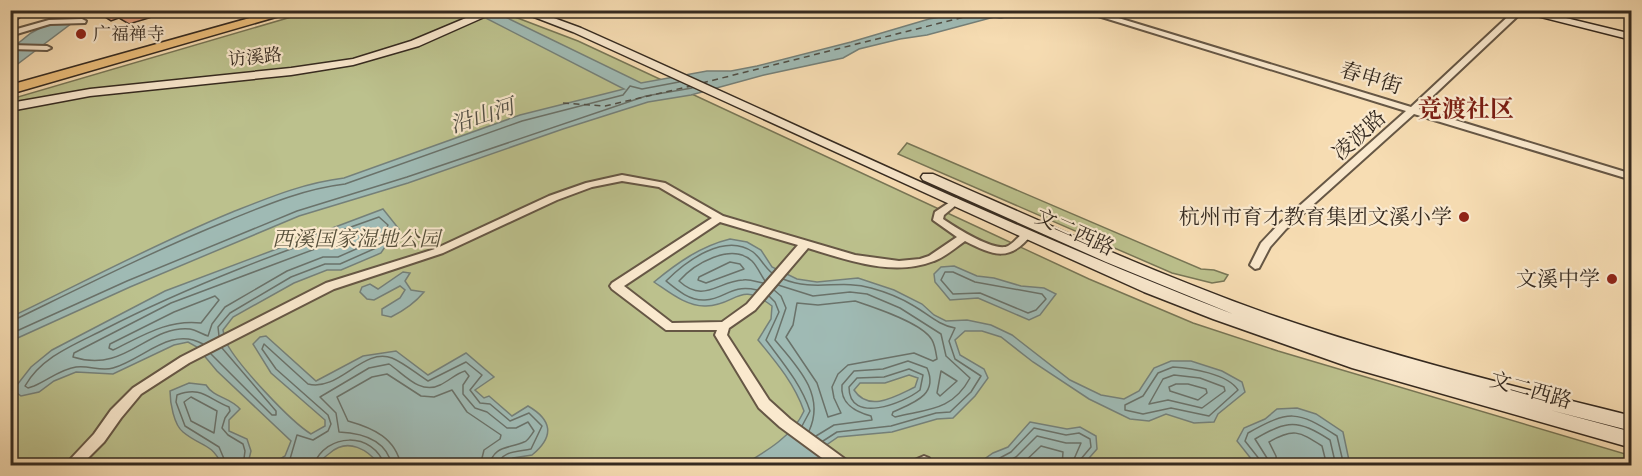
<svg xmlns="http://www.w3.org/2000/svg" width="1642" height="476" font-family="'Sorts Mill Goudy','Noto Serif SC',serif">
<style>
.green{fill:#bcc18d;stroke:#787656;stroke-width:1.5}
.water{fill:#9fbab4;stroke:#758079;stroke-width:1.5;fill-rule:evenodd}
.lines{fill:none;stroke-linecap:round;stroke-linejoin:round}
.shore{stroke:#6a726a;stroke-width:1.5}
.ferry{stroke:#504e45;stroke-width:1.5;stroke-dasharray:6 4.5;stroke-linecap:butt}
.building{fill:#e4a284;stroke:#352a20;stroke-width:1.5}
.street-casing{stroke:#665745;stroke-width:4}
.secondary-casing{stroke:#352a20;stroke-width:3}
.highway-casing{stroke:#352a20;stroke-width:3}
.street{fill:#fae9ce;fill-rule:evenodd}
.secondary{fill:#fae9ce;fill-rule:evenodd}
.highway{fill:#ecbe7a;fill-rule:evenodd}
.poi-dot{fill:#8f2418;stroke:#fae9ce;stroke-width:2}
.labels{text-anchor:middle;stroke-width:4.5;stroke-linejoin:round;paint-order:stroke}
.far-poi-label{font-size:18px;fill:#352a20;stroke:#fae9ce;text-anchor:start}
.far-street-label{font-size:18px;fill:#352a20;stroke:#fae9ce}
.street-label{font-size:21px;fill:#352a20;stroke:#fae9ce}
.poi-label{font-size:21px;fill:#352a20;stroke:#fae9ce;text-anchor:end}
.park-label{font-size:21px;font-style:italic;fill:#57503b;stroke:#fae9ce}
.water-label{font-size:22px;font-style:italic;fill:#504e45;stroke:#fae9ce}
.quarter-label{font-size:24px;font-weight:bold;fill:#7a1f14;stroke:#fae9ce}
</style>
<rect width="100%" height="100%" fill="#f7ddb3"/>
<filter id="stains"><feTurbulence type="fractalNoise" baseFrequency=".00333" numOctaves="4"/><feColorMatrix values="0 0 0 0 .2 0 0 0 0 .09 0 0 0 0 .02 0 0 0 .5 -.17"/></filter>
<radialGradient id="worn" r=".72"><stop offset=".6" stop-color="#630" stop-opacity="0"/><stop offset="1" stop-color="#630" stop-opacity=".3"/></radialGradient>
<!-- green -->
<g class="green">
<polygon points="315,10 496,10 507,14 578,41 1089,279 1193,323 1278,351 1632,456 1631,466 11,465 11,99"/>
<polygon points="907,143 1201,269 1214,270 1228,275 1224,281 1212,283 1172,273 898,154"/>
</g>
<!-- water -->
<g class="water">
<polygon points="61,11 88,11 11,69 11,49 31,33 61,17"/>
<path d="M472,11H493L641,83L707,71H731L757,66L851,42L929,19L973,11H1033L1001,18L994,17L927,35L900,39L859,49L843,58L764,75L691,95L648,102L563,129L408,183L299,216L130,287L11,341V317C84,282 155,244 230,213C268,198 303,183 344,178L520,115L624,89Z"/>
<path d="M383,209L399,229L388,236L387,244L381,253L341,270H327L294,283L233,317L223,330C224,335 225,340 227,344C239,366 290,421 311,434L325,426V420L271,373L253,344L260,337L266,336L316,381L363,356L396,351L428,375L466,353L494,377L475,390L484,398L489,396L512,416L528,406C552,420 555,436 532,455L513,458L500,465H380C368,450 348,437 330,453C324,457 321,462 314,465H270L285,456L291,441L217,371L197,347L188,342L174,345L113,374L76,372L54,381L39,392L21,396L13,390L31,367L52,350L165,291Z"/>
<path d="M730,239L747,242L761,250L772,267L797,279L817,282L858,278L894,290L922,304L934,315L946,321L967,320L991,325L1012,335L1070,380L1101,395L1124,399L1139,391L1154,368L1171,361H1191L1222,371L1242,382L1245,392L1218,414L1214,422L1194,423L1166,414L1149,421L1130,419L1089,399L1033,362L1001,337L982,331H965L955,340L960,355L984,369L988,378L975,396L953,418L937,419L892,432L838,437L825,446L817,463L820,465H743C765,452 793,436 804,411C794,383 776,362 758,340L771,319L772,306C738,280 738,305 706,306C687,307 669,292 654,282C677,263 701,246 730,239ZM909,375L918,378L915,387C896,396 869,413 854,390L860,383H885Z"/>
<polygon points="954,266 977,276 994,278 1021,286 1044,288 1056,294 1040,315 1029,320 978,298 950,300 935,282 934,274 941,267"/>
<path d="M403,272L410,273L405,281L411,290L424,292C415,303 403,311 391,317L382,315V309L400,298L405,290L400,286L374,300L367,299L360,292L362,287L370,284L378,289Z"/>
<path d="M189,383L206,385C214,398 230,397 240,409L229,420V431L247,439L251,451L248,463L252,465H222C211,442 201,447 183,432C174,425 170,403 170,391Z"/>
<polygon points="1297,408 1316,414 1343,432 1350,465 1256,465 1237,441 1244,428 1265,419 1277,409"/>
<polygon points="1030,422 1067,429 1080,427 1096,436 1097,449 1083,465 976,465 993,453 1008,447"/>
</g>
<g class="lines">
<!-- shore -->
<g class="shore">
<path d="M371,228L375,231L372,242L338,257H323L287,271L225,307L212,324L208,336C202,334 196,330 190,329C147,325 126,374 73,357L74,353L171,303Z"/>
<polygon points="730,262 740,264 744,269 706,283 698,280 699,277"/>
<polygon points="945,272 953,272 975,282 1042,294 1046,299 1036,310 1028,313 980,293 953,294 941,280"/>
<path d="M783,279C814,292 840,279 871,288C886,292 901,298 914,306C928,314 938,325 955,328L949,341L955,359L981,376L971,392L950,412L936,413L891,426L837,432L823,441"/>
<path d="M763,283C757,282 750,279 743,280C718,281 704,304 679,281C694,264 731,242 752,261C757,266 761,275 765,281"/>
<path d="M778,285L813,296L850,292L867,294L900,308L941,334L946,356L970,378C952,411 928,409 895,417L892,415L893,412C913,403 939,395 927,368L908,361L883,369L854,371L842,385C840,403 855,412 871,416L872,420L834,425L816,436"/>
<path d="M757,290C730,284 726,299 705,300C690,301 677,290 666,281C686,261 725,232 753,252C761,258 764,267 772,273"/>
<path d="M774,290L781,296L786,308L775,340C797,366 826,395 809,431"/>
<path d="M215,296L219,300L201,323C168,319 142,336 113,350L109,348L110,344L174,312Z"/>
<path d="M769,296L775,302L779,312L766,340C783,363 801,384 810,411L802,426"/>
<path d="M855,301C873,307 923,323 932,340C935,345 936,353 937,359L933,361L914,353L848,365L838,374L832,387L834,398L841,413L828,417L817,383L786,337L793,325L797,303L818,305Z"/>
<path d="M10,322C82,287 153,251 227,221C266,205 303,189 345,184L522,121L623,95L630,86L642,89L679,82"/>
<polyline points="10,334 127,281 297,211 407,177 646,96 692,88"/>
<path d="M203,344C170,326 144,359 113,368C101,372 89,365 76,367C61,369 48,380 34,386L28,388L25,386C42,356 76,344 105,329C193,284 286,250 379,217L388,225L376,248L340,264H325L291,277L230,313L218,327L219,336"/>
<polyline points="211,354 272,415 276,415 276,411 222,348"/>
<path d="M1173,367C1191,368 1228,374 1238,390L1209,416L1171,408L1143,414L1125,410V405L1143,396L1158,373Z"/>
<path d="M909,369L923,375L920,390C904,403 849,425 849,387L857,378L884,377Z"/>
<polygon points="941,371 957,381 940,396 937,393"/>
<polygon points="1174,375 1200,378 1224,387 1225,391 1202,408 1168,400 1149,404 1163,379"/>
<polygon points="1176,384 1188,384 1206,389 1207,393 1198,400 1170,391 1169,387"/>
<polygon points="191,397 217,411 214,433 191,421 184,402"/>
<path d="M227,466L219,447L185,426L176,402L177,395C201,386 207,398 229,407L230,411L225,418L222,428L228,435L243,444L245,451L243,466"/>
<path d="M282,466L290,459L297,435L313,440L328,431L331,424L328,415L276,369L262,349L264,344L308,384C339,392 363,347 392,358C404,363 417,374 428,381L466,362L482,375L470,390L480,403L490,404L510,421L529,413L542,426L531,449C518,452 502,450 497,466"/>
<path d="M313,466C326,432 373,431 385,466"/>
<path d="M392,466C387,440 362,433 339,432L336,413L320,397L369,368L389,364C404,374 420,395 440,385C449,381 455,374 465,371L469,376L463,385V394L475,408L487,412L507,428H516L528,422L534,431C531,435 528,441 524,442C508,449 494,445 489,466"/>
<path d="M401,466C396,438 373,428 348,421L337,397L372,377L387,374L421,396L434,397L452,390L467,412L501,435L500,439L484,450L480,466"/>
<polyline points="985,466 1011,452 1034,428 1066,435 1079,433 1090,439 1091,447 1080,460 1079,466"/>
<polyline points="999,466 1016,457 1037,436 1066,443 1081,443 1071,466"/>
<polyline points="1020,466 1041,446 1063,452 1062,466"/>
<path d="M1261,466L1260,460L1245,441L1248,433C1289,410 1297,410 1337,436L1344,466"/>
<path d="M1268,466L1267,458L1255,439C1288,420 1297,419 1330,440L1336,466"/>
<path d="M1277,466L1276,456L1269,442C1293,428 1299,431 1322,446L1327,466"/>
</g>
<!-- ferry -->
<g class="ferry">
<polyline points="702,83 992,10"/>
<polyline points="563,103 605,106 691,86"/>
</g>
</g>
<!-- building -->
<polygon class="building" points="94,10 137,10 149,18 129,24 119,18 111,21"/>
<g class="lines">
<defs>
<g id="street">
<polygon points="20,10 28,10 10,24 10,18"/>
<polygon points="1515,10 1523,11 1419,109 1632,174 1632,180 1414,114 1286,229 1270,247 1259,268 1255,269 1250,265 1261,243 1278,225 1406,111 1095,15 1102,13 1411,107"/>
<polygon points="82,19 86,21 85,23 50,24 10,36 10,31 49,20"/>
<polygon points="10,45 47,46 51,48 47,50 10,49"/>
<path d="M622,175L665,183L723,216L855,255L899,261L920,259L929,256L957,237L933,220L935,212L956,198L961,201L944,215L943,219C955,227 995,253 1008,246C1016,242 1019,234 1027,231L1032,234C1010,262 994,256 965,241C955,248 945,257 934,261C893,277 847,260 808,248L755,310L729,328L727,335L769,400L790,419L849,462L851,466H833L780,427L759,408L715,335L717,330H666L612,289L610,286L612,283L712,218L659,187L622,181L592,187L557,200L443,253L334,289L189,363L141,394L121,418L104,442L80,466H64L94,434L111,410L133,388L181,357L326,283L435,249L549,196L586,183ZM720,222L798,245L747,304L722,322L672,323L624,286Z"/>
<polygon points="924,456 929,458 931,462 929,466 908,466 910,462"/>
</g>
<g id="secondary">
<polygon points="485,10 500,10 419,46 353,65 291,75 90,96 10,111 10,103 90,89 291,68 353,59 411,41"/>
<path d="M516,10H532L581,28C795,123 1006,226 1225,311L1233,314L1106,262L923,180L921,177L923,174H933C1047,224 1160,276 1277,317C1393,357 1513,386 1632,416V431L1550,410L1632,432V448L1352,368L1213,319L1144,292L1022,237L573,32Z"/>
<polygon points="1513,10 1533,10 1632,34 1632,40"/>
</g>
<polygon id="highway" points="278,10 300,10 10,94 10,85"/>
</defs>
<!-- street casing -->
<use href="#street" class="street-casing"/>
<!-- secondary casing -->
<use href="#secondary" class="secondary-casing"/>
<!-- highway casing -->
<use href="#highway" class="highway-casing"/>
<!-- street -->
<use href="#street" class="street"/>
<!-- secondary -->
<use href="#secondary" class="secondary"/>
<!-- highway -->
<use href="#highway" class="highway"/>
</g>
<!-- markers -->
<g class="poi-dot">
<circle cx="81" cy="34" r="6"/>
<circle cx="1464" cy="217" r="6"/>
<circle cx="1612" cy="279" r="6"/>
</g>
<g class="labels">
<!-- far-poi labels -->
<g class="far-poi-label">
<text x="93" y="40">广福禅寺</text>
</g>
<!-- far-street labels -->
<g class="far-street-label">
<text transform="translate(255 57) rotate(-6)" y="6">访溪路</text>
</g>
<!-- street labels -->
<g class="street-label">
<text transform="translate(1371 78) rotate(17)" y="7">春申街</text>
<text transform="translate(1359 135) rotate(-42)" y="7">凌波路</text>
<text transform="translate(1075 232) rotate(24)" y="7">文二西路</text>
<text transform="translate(1531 390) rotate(16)" y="7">文二西路</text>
</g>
<!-- poi labels -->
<g class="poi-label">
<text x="1452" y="224">杭州市育才教育集团文溪小学</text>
<text x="1600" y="286">文溪中学</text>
</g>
<!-- park labels -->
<g class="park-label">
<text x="356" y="246">西溪国家湿地公园</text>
</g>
<!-- water labels -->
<g class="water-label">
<text transform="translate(482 115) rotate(-18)" y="8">沿山河</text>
</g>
<!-- quarter labels -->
<g class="quarter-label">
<text x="1466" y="117">竞渡社区</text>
</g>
</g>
<!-- margin -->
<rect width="1642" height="476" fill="none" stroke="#f7ddb3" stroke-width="36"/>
<rect x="12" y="12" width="1618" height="452" fill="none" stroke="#352a20" stroke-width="3"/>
<rect x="18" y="18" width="1606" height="440" fill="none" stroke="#352a20" stroke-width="1.5"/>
<rect width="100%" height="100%" filter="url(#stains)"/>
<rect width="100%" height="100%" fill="url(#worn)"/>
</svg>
